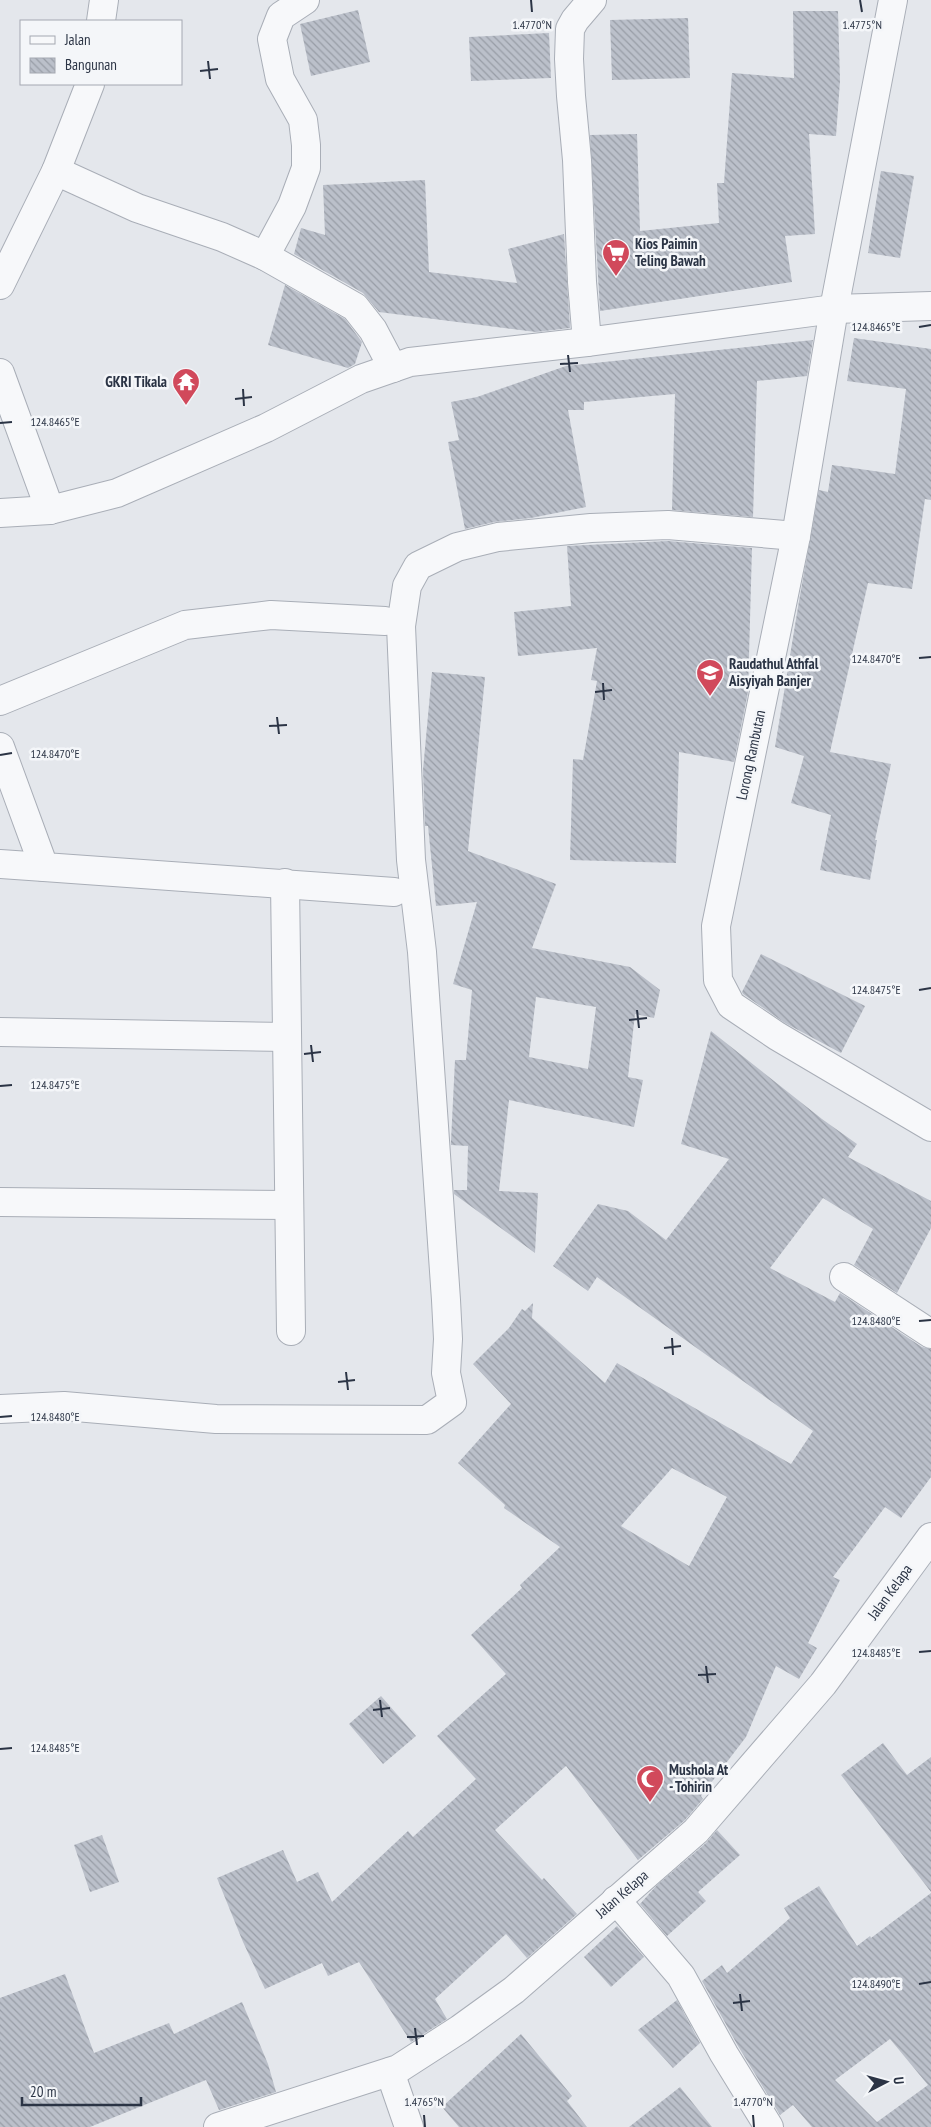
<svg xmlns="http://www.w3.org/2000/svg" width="931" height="2127" font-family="'PT Sans Narrow',sans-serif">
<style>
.building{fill:url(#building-back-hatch);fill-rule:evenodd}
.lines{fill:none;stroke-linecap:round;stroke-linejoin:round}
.street-casing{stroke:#a9aeb7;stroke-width:30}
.street{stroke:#f7f8fa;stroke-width:28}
.ticks{fill:none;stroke:#2b3445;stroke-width:2}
.labels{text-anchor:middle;stroke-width:5;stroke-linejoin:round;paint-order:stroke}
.poi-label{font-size:15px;font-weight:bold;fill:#2b3445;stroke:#f4f6f9;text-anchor:start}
.street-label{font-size:15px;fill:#2b3445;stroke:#f4f6f9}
.ticks-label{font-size:12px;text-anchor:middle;fill:#2b3445;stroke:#f4f6f9;stroke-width:5;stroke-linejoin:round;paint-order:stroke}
</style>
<defs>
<pattern id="building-back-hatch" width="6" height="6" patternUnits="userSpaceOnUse" patternTransform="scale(1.25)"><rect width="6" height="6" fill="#bbc0ca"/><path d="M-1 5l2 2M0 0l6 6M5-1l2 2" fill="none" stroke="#989da6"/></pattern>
</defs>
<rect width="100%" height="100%" fill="#e4e7ec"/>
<!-- building -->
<g class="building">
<polygon points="358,10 370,62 311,76 300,24"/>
<polygon points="793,11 838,11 840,81 836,136 809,134 815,234 785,236 792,282 600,311 590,135 637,134 640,231 719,223 717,183 724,183 732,73 794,78"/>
<polygon points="688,18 690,78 612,80 610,20"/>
<polygon points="549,33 551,78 471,81 469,37"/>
<polygon points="881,171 914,176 900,258 868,253"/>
<polygon points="425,180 429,272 517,283 508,249 564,234 570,328 536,332 379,312 363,293 294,254 301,228 325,235 323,185"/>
<polygon points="285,285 345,319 362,342 355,364 348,368 268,345"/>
<polygon points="854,338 931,349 931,500 925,499 912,589 868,583 830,752 891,764 875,840 877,840 870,880 820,870 831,815 791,803 804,756 775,747 799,601 819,490 828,492 832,465 895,474 906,389 847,381"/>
<polygon points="813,340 807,376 757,381 753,517 672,510 675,394 584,402 584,410 568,410 586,507 531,518 494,522 465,529 448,442 459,440 451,402 477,397 566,366"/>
<polygon points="668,541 752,548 748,692 734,762 679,752 676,863 570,860 573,759 583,760 597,681 591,680 597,648 518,656 514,612 571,606 567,546"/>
<path d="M432,672L485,677L468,851L556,884L532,948L630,967L660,990L654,1018L635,1014L628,1077L643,1080L634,1127L509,1100L499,1191L538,1193L535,1253L454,1194V1190H467L468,1146L451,1145V1141L455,1060H466L472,990L453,984L477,902L436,906L428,826H425L423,770ZM536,997L596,1007L588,1069L529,1057Z"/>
<polygon points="761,954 865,1006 841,1053 785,1023 743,994 742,992"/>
<path d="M711,1031L822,1119L857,1144L848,1157L931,1201V1228L897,1293L854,1265L873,1229L823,1198L770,1268L835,1302L840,1293L922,1347L931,1349V1477L901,1518L885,1507L833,1577L840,1580L808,1643L817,1648L799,1679L776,1666L746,1737L701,1796L703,1799L685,1820L638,1860L566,1766L495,1830L542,1880L544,1878L577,1914L527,1958L506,1934L435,1999L447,2019L411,2042L359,1962L328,1976L322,1963L265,1989L243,1942L217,1878L283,1850L297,1882L318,1872L332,1902L408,1831L413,1837L476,1779L437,1736L506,1674L471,1635L522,1588L520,1585L560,1547L504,1508L505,1505L458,1463L511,1404L473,1364L509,1328L522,1309L525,1311L533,1303L532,1318L605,1383L617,1363L791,1464L813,1431L597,1277L588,1291L553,1266L598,1204L628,1211L666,1240L729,1159L681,1144ZM672,1468L727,1497L689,1566L621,1526Z"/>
<polygon points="381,1696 416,1736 383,1764 349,1724"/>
<polygon points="883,1743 907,1775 931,1757 931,1892 841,1775"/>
<polygon points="717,1830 740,1855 698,1892 706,1901 667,1936 640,1904 657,1885 706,1843"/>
<polygon points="102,1835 119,1882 90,1892 74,1845"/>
<path d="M819,1886L857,1946L870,1936L871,1938L931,1893V2127H812L793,2105L780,2115L738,2046L702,1981L722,1965L727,1973L790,1918L784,1908ZM890,2039L928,2085L877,2122L835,2080Z"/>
<polygon points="617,1926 644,1957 611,1987 584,1957"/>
<polygon points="65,1974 94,2053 169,2023 174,2034 242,2002 268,2064 276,2092 219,2110 206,2080 90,2127 0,2127 0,1998"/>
<polygon points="677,2000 700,2043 673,2068 638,2030"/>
<polygon points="521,2034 572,2096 567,2101 587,2127 459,2127 442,2107"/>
<polygon points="680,2087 712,2127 629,2127"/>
</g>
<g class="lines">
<defs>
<g id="street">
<polyline points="893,0 834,309 796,536 716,926 718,980 731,1005 777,1036 931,1127"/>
<polyline points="101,21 104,0"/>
<polyline points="56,171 137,208 222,237 265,256 355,307 373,330 393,368"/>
<polyline points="265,256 292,206 306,168 306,145 303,120 280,79 272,39 281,16 305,0"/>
<polyline points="0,285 56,171 90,84"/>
<polyline points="587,342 582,282 577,160 571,96 569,59 570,29 575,20 592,0"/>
<polyline points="0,373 50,510"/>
<polyline points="0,513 50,510 117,493 266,428 361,379 410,362 587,342 834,309 931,306"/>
<polyline points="0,701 185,625 271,615 385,621"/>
<polyline points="0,747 44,867 394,892"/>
<polyline points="0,864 44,867"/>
<polyline points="285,883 291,1331"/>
<polyline points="0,1032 287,1037"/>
<polyline points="0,1202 289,1205"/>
<polyline points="844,1277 931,1334"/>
<polyline points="0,1409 64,1406 216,1419 427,1420 452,1402 446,1373 448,1339 446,1300 422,952 411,860 401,626 407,586 418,566 457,547 498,537 591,528 668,525 796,536"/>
<polyline points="616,1900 681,1976 724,2054 769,2127"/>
<polyline points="390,2072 409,2127"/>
<polyline points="218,2127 398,2069 460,2029 514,1990 696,1831 823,1684 931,1537"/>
</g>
</defs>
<!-- street casing -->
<use href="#street" class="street-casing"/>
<!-- street -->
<use href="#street" class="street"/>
</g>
<!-- ticks -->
<path class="ticks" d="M531,0L532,12M860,0L862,12M208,61L210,79M200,71L218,69M919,327L931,325M568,355L570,372M560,364L578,363M243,389L244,406M235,399L252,397M0,423L12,422M919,658L931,657M603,683L604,700M595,692L612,690M277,717L279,734M269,726L287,725M0,755L12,753M919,990L931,988M637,1010L639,1028M629,1020L647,1018M311,1045L313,1062M304,1054L321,1052M0,1086L12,1085M919,1321L931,1320M672,1338L673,1355M664,1348L681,1346M346,1372L348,1390M338,1382L355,1380M0,1417L12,1416M919,1652L931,1651M706,1666L708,1683M698,1675L716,1674M380,1700L382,1717M373,1710L390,1708M0,1749L12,1748M919,1984L931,1982M740,1994L742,2011M733,2003L750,2001M415,2028L417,2045M407,2037L424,2036M424,2115L425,2127M753,2115L754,2127"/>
<!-- icons -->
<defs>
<symbol id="supermarket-pin" viewBox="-11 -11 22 30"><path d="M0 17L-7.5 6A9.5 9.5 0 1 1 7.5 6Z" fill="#d1495b" stroke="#f4f6f9"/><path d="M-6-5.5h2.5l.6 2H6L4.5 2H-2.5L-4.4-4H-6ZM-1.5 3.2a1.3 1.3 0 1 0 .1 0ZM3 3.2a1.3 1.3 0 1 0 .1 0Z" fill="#fff"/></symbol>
<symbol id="temple-pin" viewBox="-11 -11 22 30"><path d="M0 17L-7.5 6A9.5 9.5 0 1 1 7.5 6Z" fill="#d1495b" stroke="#f4f6f9"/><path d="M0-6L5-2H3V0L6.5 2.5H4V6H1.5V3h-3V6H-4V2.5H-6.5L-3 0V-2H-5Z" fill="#fff"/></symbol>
<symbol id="school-pin" viewBox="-11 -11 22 30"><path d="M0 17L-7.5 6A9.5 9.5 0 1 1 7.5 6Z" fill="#d1495b" stroke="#f4f6f9"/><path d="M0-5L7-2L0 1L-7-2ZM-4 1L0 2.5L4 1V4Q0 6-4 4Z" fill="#fff"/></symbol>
<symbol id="mosque-pin" viewBox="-11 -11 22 30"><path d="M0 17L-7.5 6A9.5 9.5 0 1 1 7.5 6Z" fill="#d1495b" stroke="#f4f6f9"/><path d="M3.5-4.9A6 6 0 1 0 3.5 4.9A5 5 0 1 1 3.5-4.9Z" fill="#fff"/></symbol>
</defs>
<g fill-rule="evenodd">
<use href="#supermarket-pin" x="600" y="237" width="32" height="43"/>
<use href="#temple-pin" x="170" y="366" width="32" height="43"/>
<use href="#school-pin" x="694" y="657" width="32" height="43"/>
<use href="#mosque-pin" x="634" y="1763" width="32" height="43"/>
</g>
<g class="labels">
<!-- poi labels -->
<g class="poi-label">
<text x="635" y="249">Kios Paimin<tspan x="635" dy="17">Teling Bawah</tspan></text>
<text x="167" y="387" text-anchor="end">GKRI Tikala</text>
<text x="729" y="669">Raudathul Athfal<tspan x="729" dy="17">Aisyiyah Banjer</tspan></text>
<text x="669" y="1775">Mushola At<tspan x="669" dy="17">- Tohirin</tspan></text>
</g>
<!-- street labels -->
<g class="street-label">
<text transform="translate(751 755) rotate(-78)" y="5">Lorong Rambutan</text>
<text transform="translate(890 1592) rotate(-54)" y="5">Jalan Kelapa</text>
<text transform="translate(622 1894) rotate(-41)" y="5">Jalan Kelapa</text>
</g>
</g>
<g class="ticks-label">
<text x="532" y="29">1.4770°N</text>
<text x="862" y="29">1.4775°N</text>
<text x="876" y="331">124.8465°E</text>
<text x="55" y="426">124.8465°E</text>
<text x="876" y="663">124.8470°E</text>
<text x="55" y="758">124.8470°E</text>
<text x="876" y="994">124.8475°E</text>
<text x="55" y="1089">124.8475°E</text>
<text x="876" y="1325">124.8480°E</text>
<text x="55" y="1421">124.8480°E</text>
<text x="876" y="1657">124.8485°E</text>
<text x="55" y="1752">124.8485°E</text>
<text x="876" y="1988">124.8490°E</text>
<text x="424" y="2106">1.4765°N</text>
<text x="753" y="2106">1.4770°N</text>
</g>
<!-- legend -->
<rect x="20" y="20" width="162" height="65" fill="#f4f6f9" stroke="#a4a8b1"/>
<rect x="30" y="36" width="25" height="8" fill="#f7f8fa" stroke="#a4a8b1"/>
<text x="65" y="45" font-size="15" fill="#2b3445">Jalan</text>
<rect x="30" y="58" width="25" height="15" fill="url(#building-back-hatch)" stroke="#a4a8b1"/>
<text x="65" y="70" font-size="15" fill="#2b3445">Bangunan</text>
<!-- north arrow -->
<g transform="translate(886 2082) rotate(84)" stroke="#f4f6f9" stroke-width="4" paint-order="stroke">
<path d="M0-4L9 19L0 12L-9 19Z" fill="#2b3445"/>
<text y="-8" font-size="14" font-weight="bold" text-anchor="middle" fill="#2b3445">U</text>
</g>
<!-- scale -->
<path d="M22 2097v8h119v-8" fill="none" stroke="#2b3445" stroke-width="2.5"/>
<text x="30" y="2097" font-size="15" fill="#2b3445" stroke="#f4f6f9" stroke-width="4" paint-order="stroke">20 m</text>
</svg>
